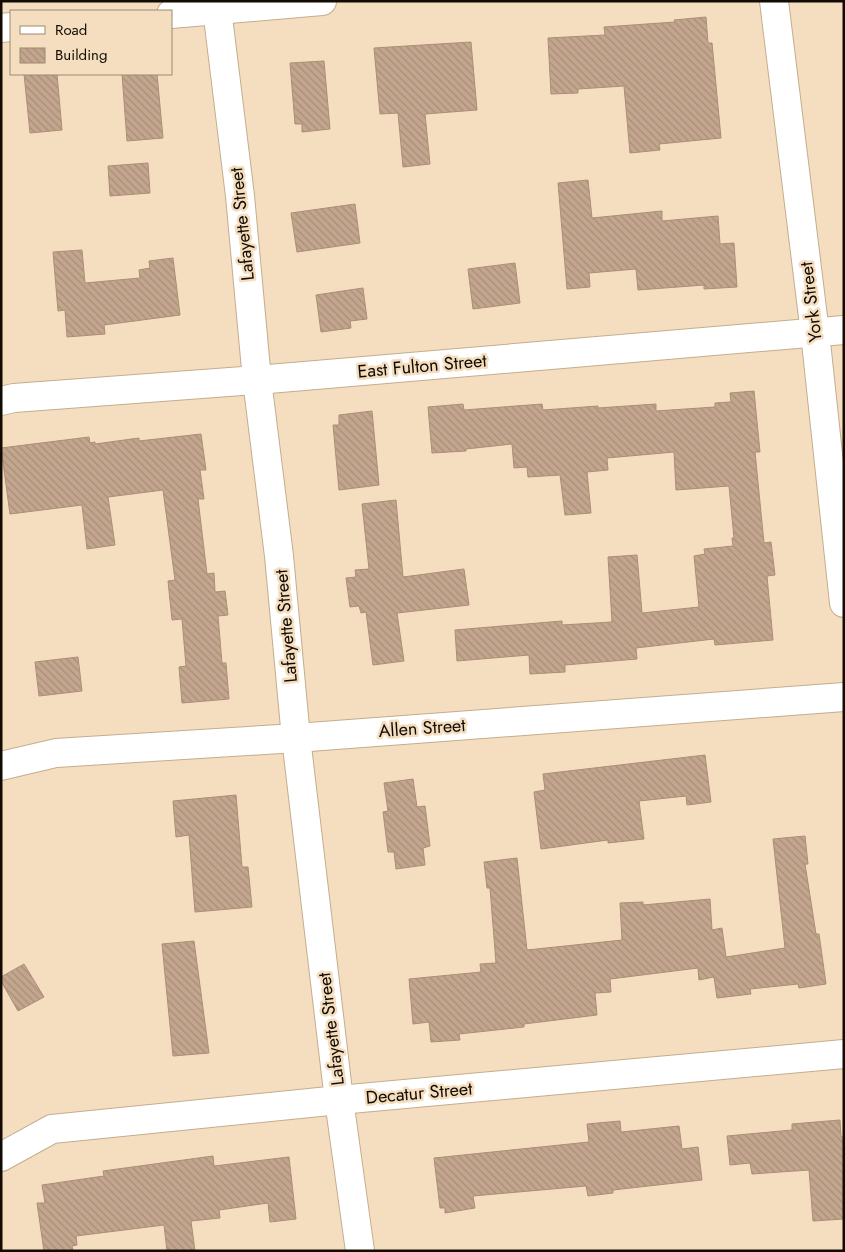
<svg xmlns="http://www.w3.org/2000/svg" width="845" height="1252" font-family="Jost,sans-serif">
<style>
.building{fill:url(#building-back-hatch);stroke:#ab8e76}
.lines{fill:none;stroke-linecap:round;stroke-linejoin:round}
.minor-casing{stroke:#c4ad8f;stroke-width:30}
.tertiary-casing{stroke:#c4ad8f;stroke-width:30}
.minor{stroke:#fff;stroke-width:28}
.tertiary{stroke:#fff;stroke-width:28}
.labels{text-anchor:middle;stroke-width:5;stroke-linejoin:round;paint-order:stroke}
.street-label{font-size:18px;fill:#120b02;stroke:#f5debf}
</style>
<defs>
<pattern id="building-back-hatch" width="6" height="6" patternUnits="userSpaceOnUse" patternTransform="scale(1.25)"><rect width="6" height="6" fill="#c4a68e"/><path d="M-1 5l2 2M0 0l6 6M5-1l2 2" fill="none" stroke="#a78e79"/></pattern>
</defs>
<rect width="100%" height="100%" fill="#f5debf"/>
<!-- building -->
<g class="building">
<polygon points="706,17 708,43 712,43 721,138 659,144 660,150 630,153 624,86 578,89 578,93 551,94 548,38 605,35 604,27 675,22 674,20"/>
<polygon points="471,42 477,110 425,114 430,164 403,167 398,113 380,114 374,48"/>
<polygon points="324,61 330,129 302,132 302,124 295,124 290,63"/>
<polygon points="24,74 57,74 62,130 30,133"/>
<polygon points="122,74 157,74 163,138 127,141"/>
<polygon points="148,163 150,193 110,196 108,166"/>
<polygon points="588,180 592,218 662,211 662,221 718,216 720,244 734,243 737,287 704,289 704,285 638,290 636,269 589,273 590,287 567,289 558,183"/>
<polygon points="355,204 360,243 297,252 291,213"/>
<polygon points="82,250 85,283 140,278 139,270 150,268 149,261 173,258 180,315 104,325 105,334 67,337 65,310 58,311 53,252"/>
<polygon points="515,263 520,303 473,309 468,269"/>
<polygon points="363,288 367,319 350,321 351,328 321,332 316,295"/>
<polygon points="754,391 760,452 755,452 764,543 771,542 775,575 767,576 773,640 715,645 714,639 636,648 637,659 565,665 565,672 530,674 529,655 457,661 455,630 562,621 562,625 612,622 608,557 637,555 642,613 699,607 694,556 705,554 704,549 733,546 732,538 734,538 729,486 676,490 674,452 607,458 608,470 587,472 591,513 565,515 560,475 528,477 527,467 514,468 512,444 466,449 466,451 432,453 428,407 463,404 464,410 542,404 543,410 598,406 598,408 656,404 656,411 715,407 715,403 731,402 730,393"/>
<polygon points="372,411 379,485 339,490 333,425 339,425 339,415"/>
<polygon points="201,434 206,470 200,470 204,499 198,499 207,574 214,573 215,592 225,591 228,615 218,616 222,663 226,663 229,699 182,703 179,667 186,666 182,619 172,620 168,581 175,580 163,490 108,497 115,545 87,549 82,505 10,514 1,448 89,437 90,443 95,442 95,444 139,438 139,441"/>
<polygon points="396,500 403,577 464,569 469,605 397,613 404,661 373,665 366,612 361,613 359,606 350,607 346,578 356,577 355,570 369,569 362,504"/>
<polygon points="78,657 82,691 39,696 35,662"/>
<polygon points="705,755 711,802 687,805 686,796 639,801 644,839 608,843 608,840 541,849 534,792 545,790 543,774"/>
<polygon points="413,779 417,807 425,806 430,846 423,848 425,865 396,869 394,852 388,852 383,812 388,811 384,783"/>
<polygon points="236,795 242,867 248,867 252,907 195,912 189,835 176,837 173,801"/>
<polygon points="805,836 808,864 805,864 816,934 819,934 826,984 799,988 798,984 750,989 751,994 717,998 714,977 699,980 698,968 610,979 611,992 595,993 597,1015 524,1024 524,1027 459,1034 460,1040 431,1042 429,1022 413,1024 409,979 481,972 480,964 496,963 490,888 487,888 484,862 517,858 527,950 622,940 620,903 643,902 643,905 710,899 712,930 722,928 726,957 785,948 773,839"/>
<polygon points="194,941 209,1053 173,1056 162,944"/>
<polygon points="24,964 44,997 18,1011 1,981 1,977"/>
<polygon points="840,1120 841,1137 844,1137 844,1219 813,1221 809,1170 752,1174 750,1163 730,1165 727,1136 792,1130 792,1124"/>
<polygon points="620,1121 621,1132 679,1126 682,1149 698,1147 702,1180 613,1190 613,1193 588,1196 586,1186 473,1196 475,1208 445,1213 445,1208 440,1208 434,1158 589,1142 587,1124"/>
<polygon points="213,1156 214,1166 289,1157 296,1219 270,1222 268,1203 219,1210 220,1218 191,1221 195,1251 167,1251 164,1225 76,1236 77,1245 72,1246 73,1251 44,1251 37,1203 45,1203 42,1185 104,1176 103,1171"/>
</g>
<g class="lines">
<defs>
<g id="minor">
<polyline points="216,1 240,196 257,380 279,556 296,738 339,1100 360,1251"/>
<polyline points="774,1 815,333 844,603"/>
<polyline points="1,401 14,398 257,380 844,330"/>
<polyline points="1,766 56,753 296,738 844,697"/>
<polyline points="1,1157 52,1129 339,1100 844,1054"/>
</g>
<g id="tertiary">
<polyline points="171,14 322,1"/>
<polyline points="1,28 11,27"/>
</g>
</defs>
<!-- minor casing -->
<use href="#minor" class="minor-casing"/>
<!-- tertiary casing -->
<use href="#tertiary" class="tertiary-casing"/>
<!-- minor -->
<use href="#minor" class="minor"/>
<!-- tertiary -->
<use href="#tertiary" class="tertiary"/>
</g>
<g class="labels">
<!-- street labels -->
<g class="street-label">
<text transform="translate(242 224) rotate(-96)" y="6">Lafayette Street</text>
<text transform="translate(811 302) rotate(-97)" y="6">York Street</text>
<text transform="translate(422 366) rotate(-5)" y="6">East Fulton Street</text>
<text transform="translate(286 626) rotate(-95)" y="6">Lafayette Street</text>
<text transform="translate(422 728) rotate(-4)" y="6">Allen Street</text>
<text transform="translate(331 1029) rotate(-97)" y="6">Lafayette Street</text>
<text transform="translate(419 1093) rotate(-5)" y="6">Decatur Street</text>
</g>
</g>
<!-- border -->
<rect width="845" height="1252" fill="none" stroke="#120b02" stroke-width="5"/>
<!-- legend -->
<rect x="10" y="10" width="162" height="65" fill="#f5debf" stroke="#9a8a73"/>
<rect x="20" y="26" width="25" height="8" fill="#ffffff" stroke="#9a8a73"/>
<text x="55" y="35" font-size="15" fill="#120b02">Road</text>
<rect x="20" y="48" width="25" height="15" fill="url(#building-back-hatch)" stroke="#9a8a73"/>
<text x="55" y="60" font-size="15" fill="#120b02">Building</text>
</svg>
